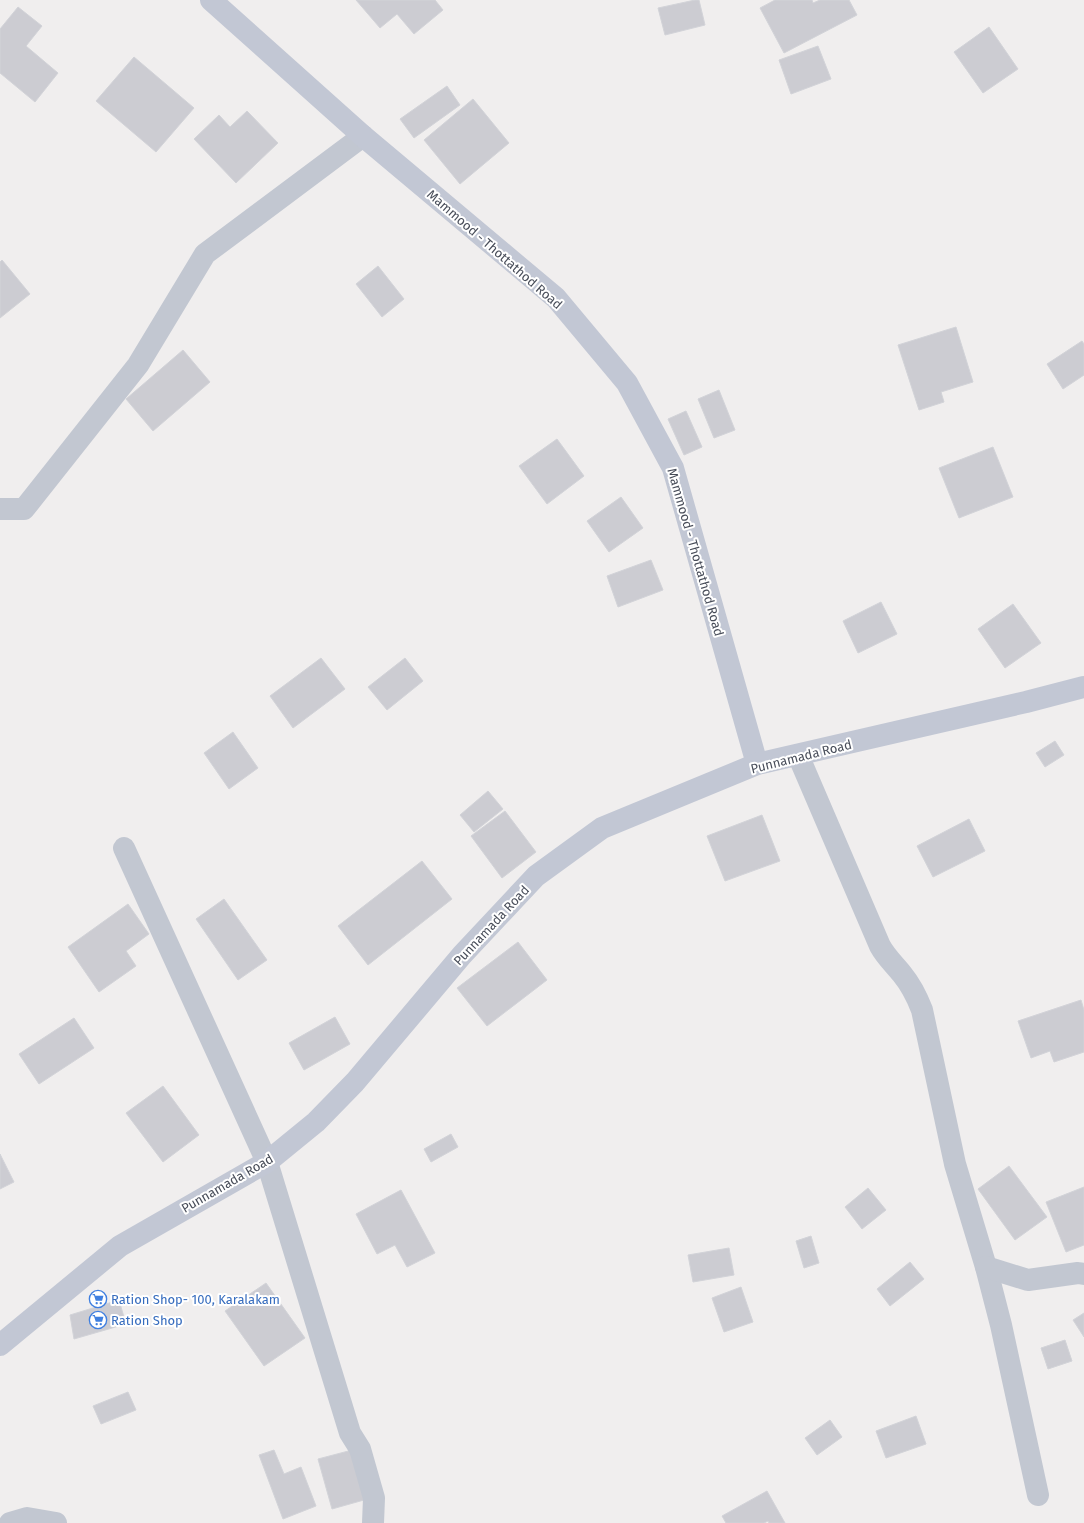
<svg xmlns="http://www.w3.org/2000/svg" width="1084" height="1523" font-family="'Fira Sans',sans-serif">
<style>
.building{fill:#ccccd2;stroke:#d2d3d8}
.lines{fill:none;stroke-linecap:round;stroke-linejoin:round}
.street{stroke:#c2c7d1;stroke-width:22}
.secondary{stroke:#c2c7d4;stroke-width:22}
.labels{text-anchor:middle;stroke-width:4;stroke-linejoin:round;paint-order:stroke}
.street-label{font-size:13px;fill:#484d59;stroke:#fff}
.shop-label{font-size:13px;fill:#366cbe;stroke:#fff;text-anchor:start}
</style>
<rect width="100%" height="100%" fill="#f0eeee"/>
<!-- building -->
<g class="building">
<polygon points="356,0 435,0 443,10 414,34 397,14 380,28"/>
<polygon points="695,0 699,0 705,25 665,35 658,8"/>
<polygon points="775,0 812,0 813,3 820,0 849,0 857,15 784,53 760,8"/>
<polygon points="18,7 42,26 26,46 58,73 35,102 0,73 0,29"/>
<polygon points="989,27 1018,69 983,93 954,52"/>
<polygon points="818,46 831,79 791,94 779,60"/>
<polygon points="134,57 194,108 156,152 96,101"/>
<polygon points="447,86 460,105 414,138 400,119"/>
<polygon points="473,99 509,143 460,184 424,140"/>
<polygon points="247,111 278,143 236,183 194,139 219,115 230,127"/>
<polygon points="2,260 30,294 0,318 0,262"/>
<polygon points="378,266 404,299 382,317 356,284"/>
<polygon points="956,327 973,382 941,392 944,402 919,410 898,345"/>
<polygon points="1082,341 1084,344 1084,375 1063,389 1047,364"/>
<polygon points="183,350 210,382 153,431 126,399"/>
<polygon points="719,390 735,430 714,438 698,399"/>
<polygon points="686,411 702,447 684,455 668,419"/>
<polygon points="557,439 584,476 547,504 519,466"/>
<polygon points="993,447 1013,497 959,518 939,468"/>
<polygon points="621,497 643,528 609,552 587,521"/>
<polygon points="651,560 663,590 618,607 607,576"/>
<polygon points="881,602 897,634 858,653 843,621"/>
<polygon points="1013,604 1041,643 1005,668 978,629"/>
<polygon points="321,658 345,689 293,728 270,696"/>
<polygon points="405,658 423,681 387,710 368,687"/>
<polygon points="233,732 258,768 229,789 204,753"/>
<polygon points="1055,741 1064,755 1045,767 1036,753"/>
<polygon points="488,791 503,809 474,832 460,815"/>
<polygon points="505,811 536,852 502,878 471,836"/>
<polygon points="762,815 780,861 725,881 707,836"/>
<polygon points="969,819 985,851 933,877 917,846"/>
<polygon points="422,861 452,899 368,965 338,926"/>
<polygon points="224,899 267,960 238,980 196,919"/>
<polygon points="128,904 149,934 126,951 136,966 99,992 68,947"/>
<polygon points="518,942 547,980 487,1026 457,988"/>
<polygon points="1081,1000 1084,1010 1084,1052 1054,1062 1050,1051 1031,1058 1018,1021"/>
<polygon points="335,1017 350,1044 304,1070 289,1043"/>
<polygon points="74,1018 94,1048 39,1084 19,1054"/>
<polygon points="163,1086 199,1135 163,1162 126,1113"/>
<polygon points="451,1134 458,1147 431,1162 424,1149"/>
<polygon points="0,1154 14,1182 0,1189"/>
<polygon points="1009,1166 1047,1217 1015,1240 978,1189"/>
<polygon points="1084,1187 1084,1245 1066,1252 1046,1202"/>
<polygon points="868,1188 886,1210 862,1229 845,1207"/>
<polygon points="401,1190 435,1253 407,1267 395,1245 377,1254 356,1214"/>
<polygon points="811,1236 819,1263 804,1268 796,1241"/>
<polygon points="729,1248 734,1275 693,1282 688,1255"/>
<polygon points="910,1262 924,1279 890,1306 877,1289"/>
<polygon points="266,1283 305,1338 264,1366 225,1311"/>
<polygon points="741,1287 753,1322 724,1332 712,1298"/>
<polygon points="119,1300 126,1324 74,1339 70,1315"/>
<polygon points="1084,1313 1084,1337 1073,1320"/>
<polygon points="1065,1340 1072,1361 1048,1369 1041,1348"/>
<polygon points="128,1392 136,1410 101,1424 93,1406"/>
<polygon points="916,1416 926,1444 886,1458 876,1431"/>
<polygon points="830,1420 842,1437 817,1455 805,1438"/>
<polygon points="356,1449 371,1498 332,1509 318,1459"/>
<polygon points="274,1450 284,1474 301,1467 316,1506 283,1519 259,1455"/>
<polygon points="767,1491 785,1523 769,1523 768,1521 764,1523 726,1523 722,1516"/>
</g>
<g class="lines">
<!-- street -->
<g class="street">
<polyline points="0,509 24,509 138,365 205,254 363,136"/>
<path d="M798,755L880,946C886,957 894,964 902,974C911,985 917,997 922,1010L955,1164L986,1267L1001,1325L1038,1495"/>
<polyline points="124,848 267,1162 350,1433 360,1449 374,1498 373,1523"/>
<polyline points="986,1267 1028,1280 1078,1273 1084,1274"/>
<polyline points="10,1523 27,1518 56,1523"/>
</g>
<!-- secondary -->
<g class="secondary">
<polyline points="211,0 363,136 556,298 627,383 673,468 757,764"/>
<polyline points="0,1345 120,1246 267,1162 316,1122 355,1082 462,955 536,876 602,828 757,764 1026,702 1084,687"/>
</g>
</g>
<!-- icons -->
<defs>
<symbol id="supermarket-ring" viewBox="-11 -11 22 22"><circle r="9.5" fill="#fff" stroke="#3f7fe0" stroke-width="1.5"/><path d="M-6-5.5h2.5l.6 2H6L4.5 2H-2.5L-4.4-4H-6ZM-1.5 3.2a1.3 1.3 0 1 0 .1 0ZM3 3.2a1.3 1.3 0 1 0 .1 0Z" fill="#3f7fe0"/></symbol>
</defs>
<g fill-rule="evenodd">
<use href="#supermarket-ring" x="88" y="1289" width="20" height="20"/>
<use href="#supermarket-ring" x="88" y="1310" width="20" height="20"/>
</g>
<g class="labels">
<!-- street labels -->
<g class="street-label">
<text transform="translate(495 249) rotate(41)" y="5">Mammood - Thottathod Road</text>
<text transform="translate(696 552) rotate(74)" y="5">Mammood - Thottathod Road</text>
<text transform="translate(801 756) rotate(-14)" y="5">Punnamada Road</text>
<text transform="translate(491 925) rotate(-47)" y="5">Punnamada Road</text>
<text transform="translate(227 1183) rotate(-30)" y="5">Punnamada Road</text>
</g>
<!-- shop labels -->
<g class="shop-label">
<text x="111" y="1304">Ration Shop- 100, Karalakam</text>
<text x="111" y="1325">Ration Shop</text>
</g>
</g>
</svg>
